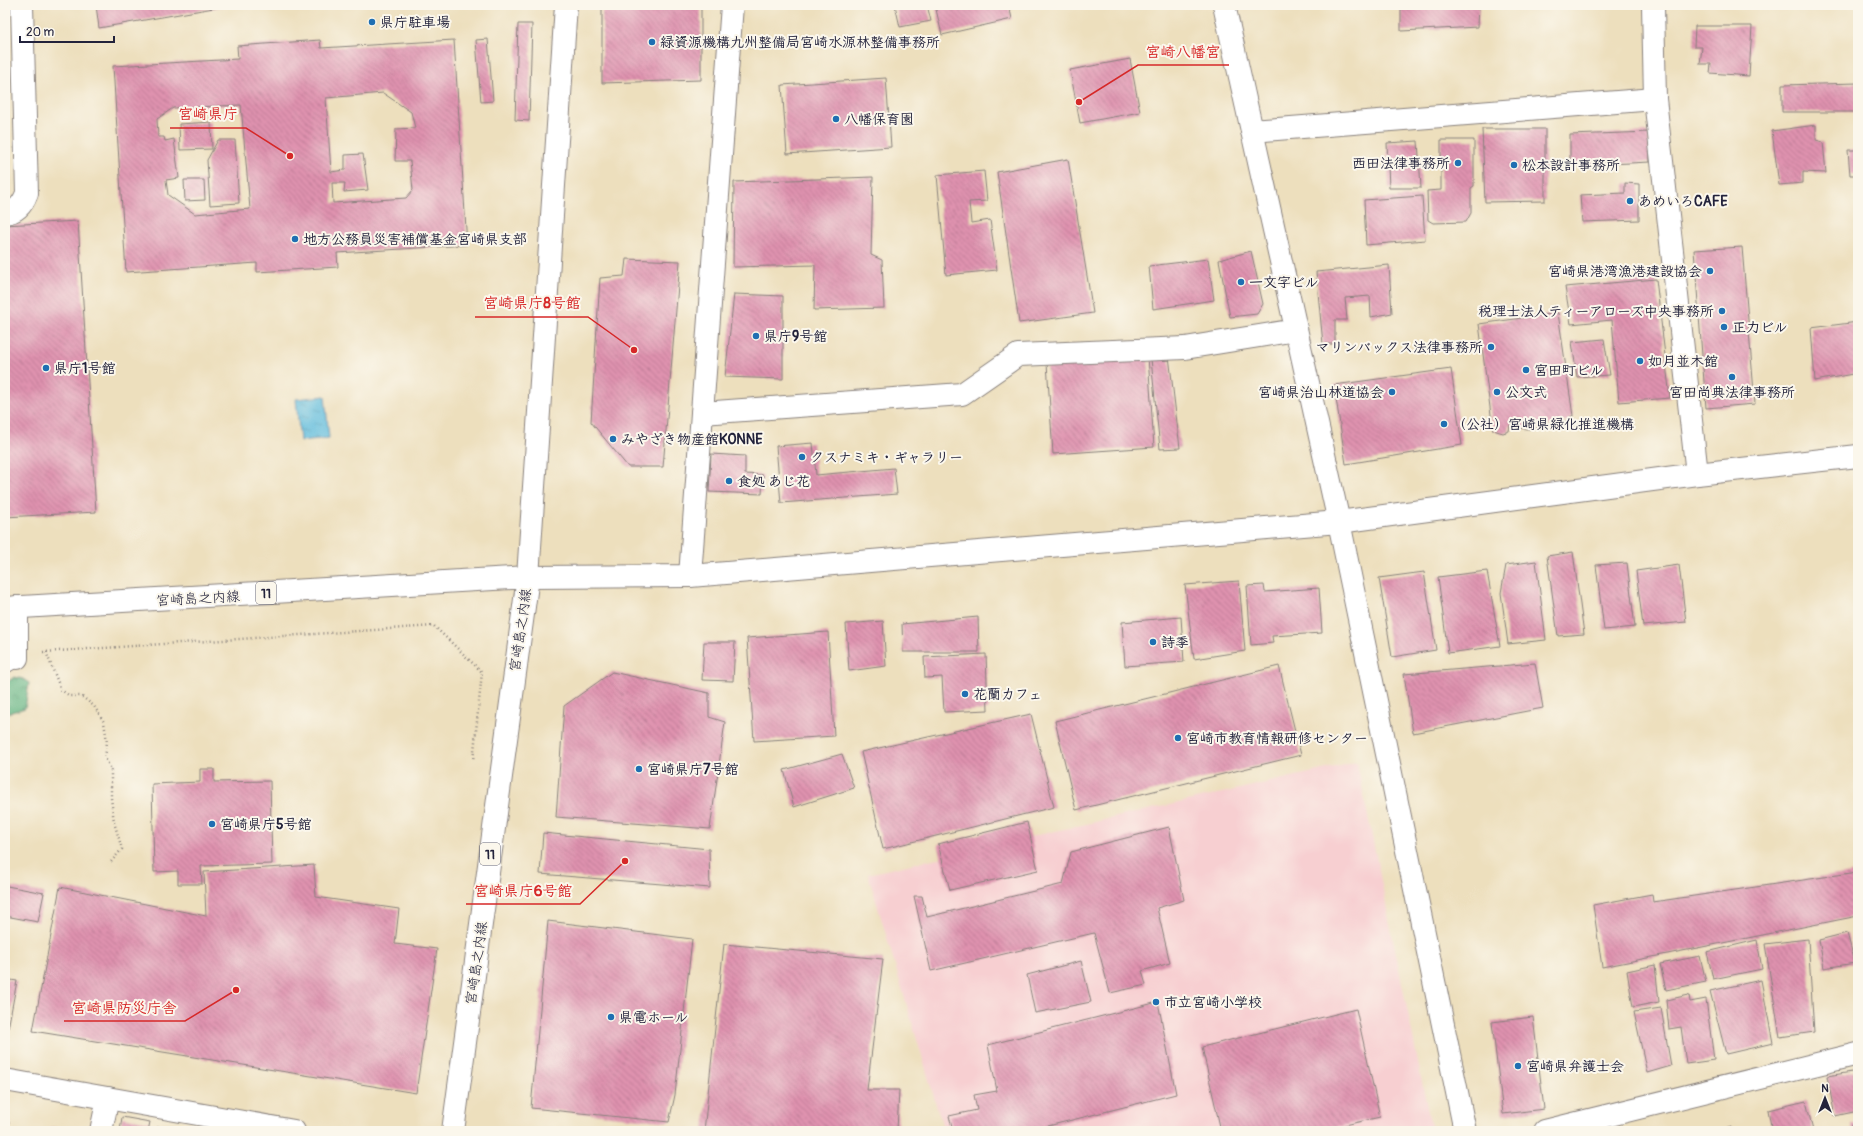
<svg xmlns="http://www.w3.org/2000/svg" width="1863" height="1136" font-family="Pangolin,'Klee One',sans-serif">
<style>
.built{fill:#f7cfd1}
.forest{fill:url(#forest-crowns);stroke:#426b5e}
.water{fill:url(#water-ripples);stroke:#406f8c}
.building{fill:url(#building-back-hatch);fill-rule:evenodd}
.lines{fill:none;stroke-linecap:round;stroke-linejoin:round}
.service-casing{stroke:#88807c;stroke-width:18}
.minor-casing{stroke:#88807c;stroke-width:24}
.tertiary-casing{stroke:#88807c;stroke-width:24}
.primary-casing{stroke:#88807c;stroke-width:24}
.path{stroke:#88807c;stroke-width:2.5;stroke-dasharray:1 3;stroke-linecap:butt}
.service{stroke:#fff;stroke-width:16}
.minor{stroke:#fff;stroke-width:22}
.tertiary{stroke:#fff;stroke-width:22}
.primary{stroke:#fff;stroke-width:22}
.poi-dot{fill:#1f6fb2;stroke:#fbf7ec;stroke-width:1.5}
.labels{text-anchor:middle;stroke-width:4;stroke-linejoin:round;paint-order:stroke}
.shield{fill:#fbf7ec;stroke:#636270;stroke-width:1}
.shield-label{font-size:13px;font-weight:bold;fill:#22223b}
.poi-label{font-size:14px;font-weight:bold;fill:#22223b;stroke:#fbf7ec;text-anchor:start}
.street-label{font-size:14px;fill:#22223b;stroke:#fbf7ec}
.leader{fill:none;stroke:#d62828;stroke-width:1.5}
.callout-dot{fill:#d62828;stroke:#fbf7ec;stroke-width:1.5}
.callout-label{font-size:15px;text-anchor:middle;font-weight:bold;fill:#d62828;stroke:#fbf7ec;stroke-width:4;stroke-linejoin:round;paint-order:stroke}
</style>
<defs>
<pattern id="forest-crowns" width="20" height="18" patternUnits="userSpaceOnUse"><rect width="20" height="18" fill="#62b481"/><path d="M2 6a3 3 0 1 1 6 0M12 15a3 3 0 1 1 6 0" fill="none" stroke="#50926b"/></pattern>
<pattern id="water-ripples" width="26" height="14" patternUnits="userSpaceOnUse"><rect width="26" height="14" fill="#5fbcdd"/><path d="M2 4q2-2 4 0t4 0M15 11q2-2 4 0t4 0" fill="none" stroke="#4e98b4"/></pattern>
<pattern id="building-back-hatch" width="6" height="6" patternUnits="userSpaceOnUse"><rect width="6" height="6" fill="#df92af"/><path d="M-1 5l2 2M0 0l6 6M5-1l2 2" fill="none" stroke="#b47790"/></pattern>
</defs>
<rect width="100%" height="100%" fill="#fbf7ec"/>
<filter id="ink" filterUnits="userSpaceOnUse"><feTurbulence type="fractalNoise" baseFrequency=".025" numOctaves="2"/><feDisplacementMap in="SourceGraphic" scale="8" xChannelSelector="R" yChannelSelector="G"/><feConvolveMatrix kernelMatrix="1 2 1 2 8 2 1 2 1" color-interpolation-filters="sRGB"/></filter>
<filter id="wash" filterUnits="userSpaceOnUse"><feTurbulence type="fractalNoise" baseFrequency=".012" numOctaves="4" result="noise"/><feDisplacementMap in="SourceGraphic" scale="16" xChannelSelector="R" yChannelSelector="G"/><feGaussianBlur stdDeviation="0.9" result="paint"/><feColorMatrix in="noise" values="0 0 0 0 0 0 0 0 0 0 0 0 0 0 0 0 0 1.4 0 .05"/><feComposite in="paint" operator="in"/></filter>
<g filter="url(#wash)">
<rect width="100%" height="100%" fill="#eddfbd"/>
<!-- built -->
<polygon class="built" points="1357,762 1432,1131 944,1131 868,874"/>
<!-- forest -->
<polygon class="forest" points="14,677 23,679 29,683 25,708 5,714 5,684"/>
<!-- water -->
<polygon class="water" points="325,396 329,438 300,441 296,399"/>
<g id="blocks">
<!-- building -->
<g class="building">
<polygon points="96,5 225,5 225,6 99,28"/>
<polygon points="602,5 701,5 701,80 602,83"/>
<polygon points="895,5 927,5 931,21 900,27"/>
<polygon points="935,5 1009,5 1012,19 942,35"/>
<polygon points="1401,5 1479,5 1478,27 1401,31"/>
<polygon points="1774,5 1832,5 1831,7 1774,7"/>
<polygon points="518,24 532,24 529,121 515,120"/>
<polygon points="1695,26 1752,26 1749,76 1710,73 1711,64 1700,64 1702,47 1694,47"/>
<polygon points="488,39 493,101 481,102 476,40"/>
<path d="M320,40L321,48L454,40L467,245L337,253L338,267L257,272V263L126,272L113,66L238,59L237,46ZM383,93L411,112L415,128L396,129L395,161H410L413,190L406,198L333,203L332,183H345L344,192L368,190L363,154L345,155V170L331,172L326,98ZM241,105L250,209L195,214L168,195L166,180L179,178L174,139L165,141L164,137H158L157,119L173,108Z"/>
<polygon points="1130,59 1140,112 1080,123 1070,70"/>
<polygon points="886,78 891,147 787,154 782,85"/>
<polygon points="1858,83 1858,112 1782,112 1782,85"/>
<polygon points="211,122 212,149 180,150 179,124"/>
<polygon points="1816,125 1816,140 1823,142 1826,173 1803,172 1803,183 1779,185 1772,131"/>
<polygon points="1482,129 1545,129 1545,201 1485,202"/>
<polygon points="1649,132 1650,162 1570,166 1570,135"/>
<polygon points="218,140 235,140 239,203 210,205 207,160"/>
<polygon points="1441,140 1474,140 1474,186 1471,188 1471,213 1466,222 1433,223 1428,220 1427,191 1441,190"/>
<polygon points="1418,141 1421,188 1389,188 1387,143"/>
<polygon points="1848,150 1858,150 1858,175 1850,175"/>
<polygon points="1068,159 1093,313 1019,323 997,172"/>
<polygon points="984,171 987,201 969,202 971,223 990,220 997,270 946,275 937,175"/>
<polygon points="873,177 871,255 882,260 884,308 814,310 815,265 733,267 734,182"/>
<polygon points="184,180 204,180 205,200 185,201"/>
<polygon points="1625,183 1639,184 1639,220 1582,222 1580,195 1625,193"/>
<polygon points="1422,196 1425,240 1366,245 1364,200"/>
<polygon points="78,221 96,512 5,517 5,225"/>
<polygon points="1742,247 1755,404 1706,408 1694,250"/>
<polygon points="1251,251 1263,304 1257,314 1230,317 1219,260"/>
<polygon points="626,259 680,261 663,467 628,467 591,422 600,278 624,276"/>
<polygon points="1208,259 1214,300 1153,309 1149,266"/>
<polygon points="1389,265 1392,313 1371,317 1370,296 1345,298 1347,320 1335,320 1335,344 1323,344 1316,272"/>
<polygon points="1656,279 1670,398 1619,402 1612,320 1571,324 1565,287"/>
<polygon points="734,294 783,296 783,379 725,377"/>
<polygon points="1558,313 1573,416 1570,417 1570,420 1542,427 1529,429 1515,428 1515,424 1510,425 1509,431 1503,433 1493,430 1479,324"/>
<polygon points="1858,322 1858,373 1815,381 1811,328"/>
<polygon points="1604,339 1610,375 1577,377 1572,342"/>
<polygon points="1148,356 1154,447 1053,454 1047,363"/>
<polygon points="1169,356 1180,448 1160,449 1151,359"/>
<polygon points="1451,369 1462,445 1346,464 1334,385"/>
<polygon points="813,443 816,475 894,468 897,494 781,503 776,446"/>
<polygon points="711,454 745,456 745,474 763,475 762,494 709,492"/>
<polygon points="1573,552 1584,634 1558,636 1547,556"/>
<polygon points="1536,561 1546,640 1508,644 1501,593 1506,565"/>
<polygon points="1627,563 1635,627 1604,630 1596,565"/>
<polygon points="1679,565 1686,622 1643,626 1636,571"/>
<polygon points="1487,571 1500,646 1448,653 1438,577"/>
<polygon points="1424,572 1436,650 1392,657 1379,578"/>
<polygon points="1239,581 1245,651 1194,659 1185,585"/>
<polygon points="1264,585 1265,592 1319,588 1322,633 1272,636 1273,643 1251,645 1247,586"/>
<polygon points="978,617 979,652 903,652 902,624"/>
<polygon points="1181,617 1184,662 1125,666 1122,622"/>
<polygon points="883,621 886,666 849,671 846,624"/>
<polygon points="828,632 834,736 754,741 747,638"/>
<polygon points="704,642 735,642 733,681 702,680"/>
<polygon points="986,654 988,710 944,712 942,677 925,678 924,657"/>
<polygon points="1535,663 1543,708 1413,733 1404,674"/>
<polygon points="1279,666 1301,755 1076,810 1055,721"/>
<polygon points="612,672 709,693 709,717 725,722 710,829 556,817 564,706"/>
<polygon points="1031,714 1054,807 883,849 861,752"/>
<polygon points="842,754 854,788 794,807 784,770"/>
<polygon points="200,769 214,769 214,782 270,781 272,864 201,866 202,884 178,884 178,871 154,872 152,784 200,782"/>
<polygon points="1027,822 1038,870 950,890 938,844"/>
<polygon points="1169,827 1184,900 1157,908 1170,963 1142,971 1146,985 1110,993 1094,933 931,971 914,896 922,896 927,917 1063,884 1071,852"/>
<polygon points="543,833 709,849 710,888 540,874"/>
<polygon points="314,865 316,897 399,909 395,944 437,949 416,1093 33,1031 60,887 206,916 204,872"/>
<polygon points="1858,872 1858,916 1602,967 1593,905 1652,894 1653,902"/>
<polygon points="7,886 44,893 38,922 5,916 5,897"/>
<polygon points="548,921 692,939 675,1095 669,1122 531,1108"/>
<polygon points="1847,933 1855,963 1824,968 1819,940"/>
<polygon points="1808,939 1814,1032 1780,1037 1765,944"/>
<polygon points="1757,940 1762,969 1713,979 1707,952"/>
<polygon points="724,944 883,959 867,1090 899,1090 897,1131 704,1131"/>
<polygon points="1700,956 1706,982 1666,990 1660,964"/>
<polygon points="1081,961 1091,1002 1035,1013 1027,975"/>
<polygon points="1655,965 1659,1002 1633,1007 1627,971"/>
<polygon points="5,979 17,981 7,1034 5,1034"/>
<polygon points="1761,980 1773,1043 1726,1054 1710,991"/>
<polygon points="1689,995 1690,1002 1706,999 1714,1060 1686,1064 1681,1027 1669,1029 1666,1000"/>
<polygon points="1158,1002 1176,1094 1028,1131 953,1131 949,1116 977,1110 974,1095 997,1091 988,1045"/>
<polygon points="1661,1008 1671,1066 1647,1073 1634,1012"/>
<polygon points="1356,1009 1380,1117 1319,1131 1221,1131 1202,1047"/>
<polygon points="1533,1017 1544,1109 1503,1114 1492,1022"/>
<polygon points="1858,1071 1858,1111 1835,1116 1827,1076"/>
<polygon points="1806,1101 1813,1131 1772,1131 1768,1110"/>
<polygon points="122,1117 150,1122 148,1131 120,1131"/>
<polygon points="5,1122 9,1122 8,1131 5,1131"/>
<polygon points="1858,1123 1858,1131 1852,1131 1851,1124"/>
<polygon points="51,1127 70,1130 70,1131 50,1131"/>
<polygon points="157,1127 172,1130 172,1131 156,1131"/>
<polygon points="1731,1127 1732,1131 1719,1131"/>
</g>
</g>
</g>
<g filter="url(#ink)">
<use href="#blocks" fill-opacity="0" stroke="#88807c" stroke-width="1"/>
<g class="lines">
<defs>
<polyline id="service" points="5,665 17,658"/>
<g id="minor">
<polyline points="1224,5 1339,522 1465,1131"/>
<polyline points="1653,5 1655,99 1697,474"/>
<polyline points="1252,131 1655,99"/>
<path d="M5,213C17,212 23,204 27,193L22,5"/>
<polyline points="702,413 962,394 1018,355 1185,348 1296,330"/>
<polyline points="690,576 732,5"/>
<polyline points="17,607 17,658"/>
<polyline points="5,1080 294,1131"/>
<polyline points="101,1131 108,1098"/>
<polyline points="1545,1131 1858,1054"/>
</g>
<polyline id="tertiary" points="566,5 528,577 690,576 1339,522 1697,474 1858,456"/>
<polyline id="primary" points="5,608 528,577 453,1131"/>
</defs>
<!-- service casing -->
<use href="#service" class="service-casing"/>
<!-- minor casing -->
<use href="#minor" class="minor-casing"/>
<!-- tertiary casing -->
<use href="#tertiary" class="tertiary-casing"/>
<!-- primary casing -->
<use href="#primary" class="primary-casing"/>
<!-- path -->
<g class="path">
<polyline points="43,652 434,626 482,672 473,761"/>
<polyline points="46,652 61,690 70,696 81,696 94,706 104,722 107,742 105,758 111,769 111,798 114,822 122,849 111,862"/>
</g>
<!-- service -->
<use href="#service" class="service"/>
<!-- minor -->
<use href="#minor" class="minor"/>
<!-- tertiary -->
<use href="#tertiary" class="tertiary"/>
<!-- primary -->
<use href="#primary" class="primary"/>
</g>
</g>
<!-- markers -->
<g class="poi-dot">
<circle cx="372" cy="22" r="4"/>
<circle cx="652" cy="42" r="4"/>
<circle cx="836" cy="119" r="4"/>
<circle cx="1458" cy="163" r="4"/>
<circle cx="1514" cy="165" r="4"/>
<circle cx="1630" cy="201" r="4"/>
<circle cx="295" cy="239" r="4"/>
<circle cx="1710" cy="271" r="4"/>
<circle cx="1241" cy="282" r="4"/>
<circle cx="1722" cy="311" r="4"/>
<circle cx="1724" cy="327" r="4"/>
<circle cx="756" cy="336" r="4"/>
<circle cx="1491" cy="347" r="4"/>
<circle cx="1640" cy="361" r="4"/>
<circle cx="46" cy="368" r="4"/>
<circle cx="1526" cy="370" r="4"/>
<circle cx="1732" cy="377" r="4"/>
<circle cx="1392" cy="392" r="4"/>
<circle cx="1497" cy="392" r="4"/>
<circle cx="1444" cy="424" r="4"/>
<circle cx="613" cy="439" r="4"/>
<circle cx="802" cy="457" r="4"/>
<circle cx="729" cy="481" r="4"/>
<circle cx="1153" cy="642" r="4"/>
<circle cx="965" cy="694" r="4"/>
<circle cx="1178" cy="738" r="4"/>
<circle cx="639" cy="769" r="4"/>
<circle cx="212" cy="824" r="4"/>
<circle cx="1156" cy="1002" r="4"/>
<circle cx="611" cy="1017" r="4"/>
<circle cx="1518" cy="1066" r="4"/>
</g>
<g class="labels">
<!-- shield labels -->
<g class="shield">
<rect x="256" y="582" width="20" height="22" rx="3"/>
<rect x="480" y="843" width="20" height="22" rx="3"/>
</g>
<g class="shield-label">
<text x="266" y="598">11</text>
<text x="490" y="859">11</text>
</g>
<!-- poi labels -->
<g class="poi-label">
<text x="380" y="27">県庁駐車場</text>
<text x="660" y="47">緑資源機構九州整備局宮崎水源林整備事務所</text>
<text x="844" y="124">八幡保育園</text>
<text x="1450" y="168" text-anchor="end">西田法律事務所</text>
<text x="1522" y="170">松本設計事務所</text>
<text x="1638" y="206">あめいろCAFE</text>
<text x="303" y="244">地方公務員災害補償基金宮崎県支部</text>
<text x="1702" y="276" text-anchor="end">宮崎県港湾漁港建設協会</text>
<text x="1249" y="287">一文字ビル</text>
<text x="1714" y="316" text-anchor="end">税理士法人ティーアローズ中央事務所</text>
<text x="1732" y="332">正力ビル</text>
<text x="764" y="341">県庁9号館</text>
<text x="1483" y="352" text-anchor="end">マリンバックス法律事務所</text>
<text x="1648" y="366">如月並木館</text>
<text x="54" y="373">県庁1号館</text>
<text x="1534" y="375">宮田町ビル</text>
<text x="1384" y="397" text-anchor="end">宮崎県治山林道協会</text>
<text x="1505" y="397">公文式</text>
<text x="1732" y="397" text-anchor="middle">宮田尚典法律事務所</text>
<text x="1452" y="429">（公社）宮崎県緑化推進機構</text>
<text x="621" y="444">みやざき物産館KONNE</text>
<text x="810" y="462">クスナミキ・ギャラリー</text>
<text x="737" y="486">食処 あじ花</text>
<text x="1161" y="647">詩季</text>
<text x="973" y="699">花蘭カフェ</text>
<text x="1186" y="743">宮崎市教育情報研修センター</text>
<text x="647" y="774">宮崎県庁7号館</text>
<text x="220" y="829">宮崎県庁5号館</text>
<text x="1164" y="1007">市立宮崎小学校</text>
<text x="619" y="1022">県電ホール</text>
<text x="1526" y="1071">宮崎県弁護士会</text>
</g>
<!-- street labels -->
<g class="street-label">
<text transform="translate(198 598) rotate(-3)" y="5">宮崎島之内線</text>
<text transform="translate(520 630) rotate(-82)" y="5">宮崎島之内線</text>
<text transform="translate(476 963) rotate(-82)" y="5">宮崎島之内線</text>
</g>
</g>
<!-- callouts -->
<path class="leader" d="M1079 102L1138 65H1229M290 156L246 128H170M634 350L588 317H475M625 861L580 904H466M236 990L185 1021H64"/>
<g class="callout-dot">
<circle cx="1079" cy="102" r="4"/>
<circle cx="290" cy="156" r="4"/>
<circle cx="634" cy="350" r="4"/>
<circle cx="625" cy="861" r="4"/>
<circle cx="236" cy="990" r="4"/>
</g>
<g class="callout-label">
<text x="1183" y="57">宮崎八幡宮</text>
<text x="208" y="119">宮崎県庁</text>
<text x="532" y="308">宮崎県庁8号館</text>
<text x="523" y="896">宮崎県庁6号館</text>
<text x="124" y="1013">宮崎県防災庁舎</text>
</g>
<!-- margin -->
<rect width="1863" height="1136" fill="none" stroke="#fbf7ec" stroke-width="20"/>
<!-- north arrow -->
<g transform="translate(1825 1098)" stroke="#fbf7ec" stroke-width="3" paint-order="stroke">
<path d="M0-3L7 15L0 10L-7 15Z" fill="#22223b"/>
<text y="-6" font-size="11" font-weight="bold" text-anchor="middle" fill="#22223b">N</text>
</g>
<!-- scale -->
<path d="M20 36v6h94v-6" fill="none" stroke="#22223b" stroke-width="2"/>
<text x="26" y="36" font-size="12" fill="#22223b" stroke="#fbf7ec" stroke-width="3" paint-order="stroke">20 m</text>
</svg>
